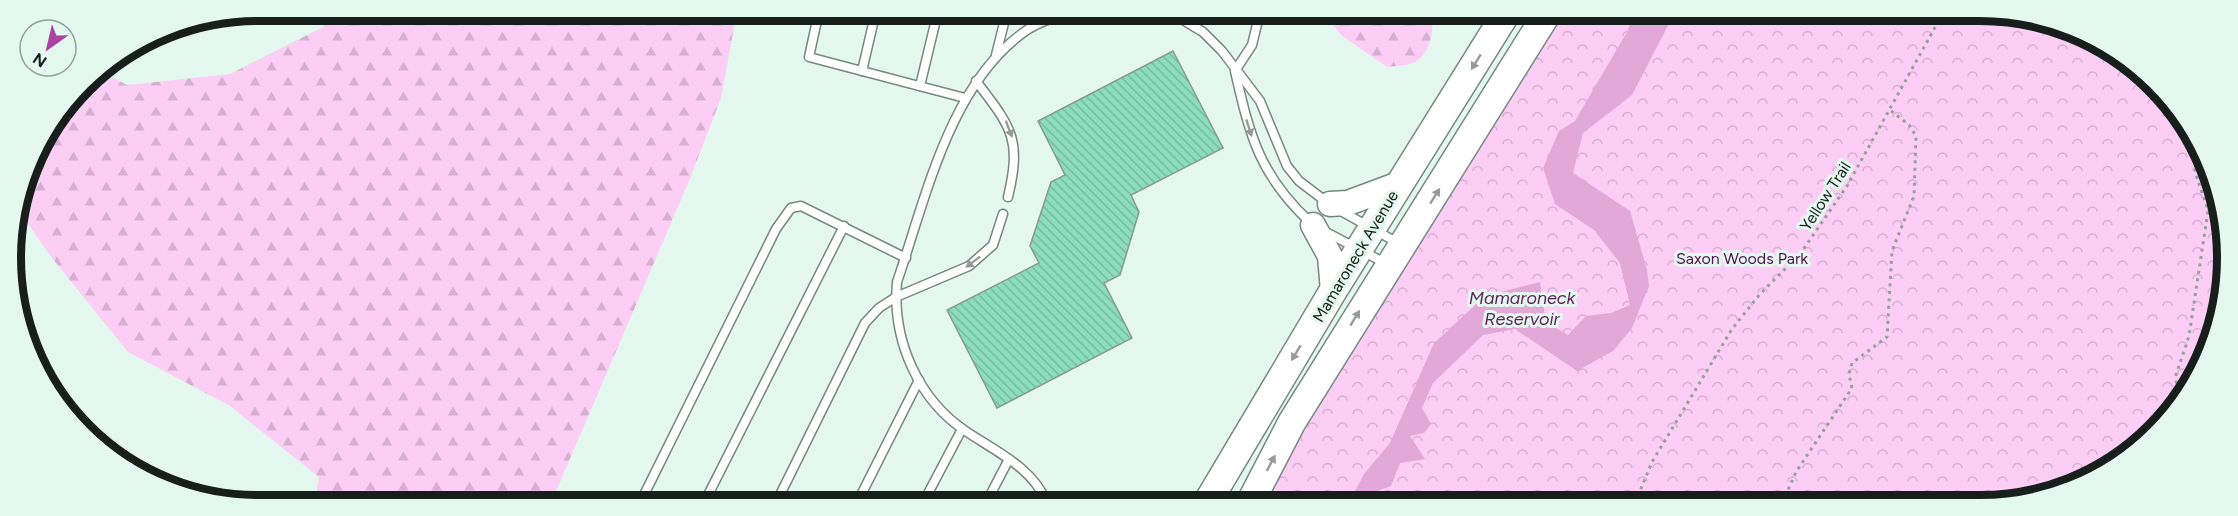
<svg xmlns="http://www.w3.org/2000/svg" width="2238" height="516" font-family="Figtree,sans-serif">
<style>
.forest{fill:url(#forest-firs)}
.park{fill:url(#park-crowns)}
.water{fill:#e1a8d8}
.building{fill:url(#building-back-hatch);stroke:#879a92;stroke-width:1.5}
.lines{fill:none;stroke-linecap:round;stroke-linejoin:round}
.lane-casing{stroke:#768881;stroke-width:11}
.secondary-casing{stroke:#768881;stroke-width:27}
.primary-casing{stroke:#768881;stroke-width:30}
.path{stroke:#93a29b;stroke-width:3;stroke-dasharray:3 4.5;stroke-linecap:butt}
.lane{stroke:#fff;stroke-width:8}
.secondary{stroke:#fff;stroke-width:24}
.primary{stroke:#fff;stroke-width:27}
.oneway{fill:#979a98}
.labels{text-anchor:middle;stroke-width:6;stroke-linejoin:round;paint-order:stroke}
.street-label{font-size:16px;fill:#171e1b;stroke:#e4f8ef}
.park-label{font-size:16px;fill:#55124f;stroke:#e4f8ef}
.water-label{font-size:18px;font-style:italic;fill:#611f5a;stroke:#e4f8ef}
.rim{fill:none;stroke:#171e1b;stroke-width:8}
</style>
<defs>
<pattern id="forest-firs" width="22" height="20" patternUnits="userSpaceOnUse" patternTransform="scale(1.5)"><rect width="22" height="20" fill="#fccef5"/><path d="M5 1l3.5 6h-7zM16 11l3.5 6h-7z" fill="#d7b0d1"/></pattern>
<pattern id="park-crowns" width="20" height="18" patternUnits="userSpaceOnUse" patternTransform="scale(1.5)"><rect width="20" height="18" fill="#fccef5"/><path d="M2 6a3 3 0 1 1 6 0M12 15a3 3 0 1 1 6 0" fill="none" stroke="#d7b0d1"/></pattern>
<pattern id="building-back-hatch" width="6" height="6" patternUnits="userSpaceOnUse" patternTransform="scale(1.5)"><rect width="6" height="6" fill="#8bddbe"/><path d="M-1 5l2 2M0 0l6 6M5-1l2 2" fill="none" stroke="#77bda3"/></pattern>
</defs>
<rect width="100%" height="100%" fill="#e4f8ef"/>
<!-- forest -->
<g class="forest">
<polygon points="339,11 737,11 721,98 689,181 551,503 315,503 319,477 230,406 128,352 52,258 19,211 36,148 95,72 99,70 127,85 230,74 323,27"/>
<path d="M1323,12H1429C1437,26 1430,54 1415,62C1407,66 1395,66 1387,67L1341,35Z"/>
</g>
<!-- park -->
<polygon class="park" points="1565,12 2013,13 2104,44 2177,108 2219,194 2225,291 2202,368 2155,433 2089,480 2012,503 1259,503"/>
<!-- water -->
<polygon class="water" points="1635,12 1675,12 1632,95 1583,133 1573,173 1630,211 1647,270 1649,286 1632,328 1613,351 1577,371 1515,329 1483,335 1433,383 1422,408 1431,424 1424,433 1410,436 1425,459 1400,463 1391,486 1367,495 1365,503 1349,503 1364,474 1390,443 1434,343 1485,296 1540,282 1546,322 1568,335 1586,316 1611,313 1630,305 1620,263 1594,230 1555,204 1543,168 1559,131 1575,121 1627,32"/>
<!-- building -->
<polygon class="building" points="1173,51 1223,148 1131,195 1139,212 1120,275 1104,283 1132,338 997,408 947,310 1039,263 1030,246 1051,182 1065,175 1038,121"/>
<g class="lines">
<defs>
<g id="lane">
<polyline points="819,11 809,57 862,71"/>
<polyline points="876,11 862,71 965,98"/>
<polyline points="1170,12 1203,32 1222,51 1260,101 1287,166 1299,181 1328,203"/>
<path d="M1260,12L1252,45L1235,71C1250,137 1260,176 1311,223"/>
<polyline points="1195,27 1199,12"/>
<polyline points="996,55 1007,11"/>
<path d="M976,81C1011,127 1022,138 1008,197"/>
<polyline points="920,86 938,11"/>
<polyline points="1341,211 1398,243"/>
<polyline points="1324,231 1387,264"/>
<polyline points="640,503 776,229 791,208 801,206 906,258"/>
<polyline points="704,503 844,226"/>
<polyline points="776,503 865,323 879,308 896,297 969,266 993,245 1003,214"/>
<polyline points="857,503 919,380"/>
<polyline points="923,503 962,429"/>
<polyline points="986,503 1009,459"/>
<path d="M1047,503C1033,468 997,452 967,432C918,400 892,340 897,282C926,198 950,82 1027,30C1039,22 1055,17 1069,12"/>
</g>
<g id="secondary">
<polyline points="1330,204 1348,203 1399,184"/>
<polyline points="1313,225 1330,256 1333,291"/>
</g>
<g id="primary">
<polyline points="1207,503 1333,291 1507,12"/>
<polyline points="1250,503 1292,422 1548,12"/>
</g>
</defs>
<!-- lane casing -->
<use href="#lane" class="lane-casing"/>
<!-- secondary casing -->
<use href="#secondary" class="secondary-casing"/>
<!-- primary casing -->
<use href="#primary" class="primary-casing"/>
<!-- path -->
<g class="path">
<path d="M2170,412L2177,396L2176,375L2189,336L2208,211C2203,189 2189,171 2197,148"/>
<polyline points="1635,503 1652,462 1732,329 1760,294 1800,254 1847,186 1943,13"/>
<polyline points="1782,503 1796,472 1852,388 1849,374 1852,363 1887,337 1892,251 1914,196 1916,136 1909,125 1890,110"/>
</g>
<!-- lane -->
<use href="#lane" class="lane"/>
<!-- secondary -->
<use href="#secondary" class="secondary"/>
<!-- primary -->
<use href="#primary" class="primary"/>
</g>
<!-- one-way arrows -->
<defs><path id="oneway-solid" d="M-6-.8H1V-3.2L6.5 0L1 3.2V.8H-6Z" transform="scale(1.5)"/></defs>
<g class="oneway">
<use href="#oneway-solid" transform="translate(1476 62) rotate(122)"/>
<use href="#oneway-solid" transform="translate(1249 128) rotate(72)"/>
<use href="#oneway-solid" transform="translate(1009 129) rotate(69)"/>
<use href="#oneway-solid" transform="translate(1435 196) rotate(-58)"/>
<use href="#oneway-solid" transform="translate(973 262) rotate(143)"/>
<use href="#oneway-solid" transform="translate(1355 318) rotate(-59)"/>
<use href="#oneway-solid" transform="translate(1296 353) rotate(121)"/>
<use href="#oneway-solid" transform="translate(1271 463) rotate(-62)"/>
</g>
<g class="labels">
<!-- street labels -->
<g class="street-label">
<text transform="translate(1825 196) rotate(-57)" y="6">Yellow Trail</text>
<text transform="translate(1355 256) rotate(-59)" y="6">Mamaroneck Avenue</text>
</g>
<!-- park labels -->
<g class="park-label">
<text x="1742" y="264">Saxon Woods Park</text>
</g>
<!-- water labels -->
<g class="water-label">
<text x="1522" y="304">Mamaroneck<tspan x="1522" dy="21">Reservoir</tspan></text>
</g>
</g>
<!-- crop -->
<path d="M0 0H2238V516H0ZM258 21H1980A237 237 0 0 1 2217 258V258A237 237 0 0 1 1980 495H258A237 237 0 0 1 21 258V258A237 237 0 0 1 258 21Z" fill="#e4f8ef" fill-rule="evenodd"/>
<path class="rim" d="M258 21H1980A237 237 0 0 1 2217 258V258A237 237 0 0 1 1980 495H258A237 237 0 0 1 21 258V258A237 237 0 0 1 258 21Z"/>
<!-- north arrow -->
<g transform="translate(48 48) rotate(214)"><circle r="28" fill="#e4f8ef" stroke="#92a19a" stroke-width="1.5"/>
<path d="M0-4.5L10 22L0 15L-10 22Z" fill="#ad42a3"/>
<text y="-9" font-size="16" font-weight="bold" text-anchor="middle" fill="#171e1b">N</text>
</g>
</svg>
